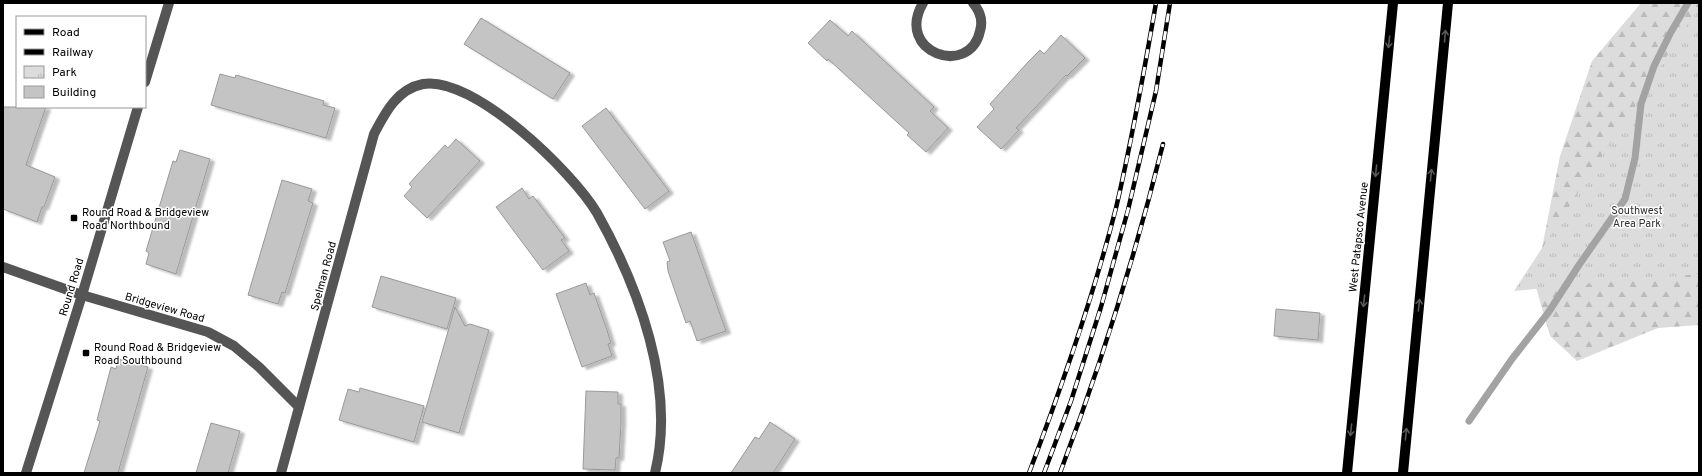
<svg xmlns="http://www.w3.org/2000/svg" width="1702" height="476" font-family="Overpass,sans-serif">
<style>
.forest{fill:url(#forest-firs)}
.park{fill:url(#park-tufts)}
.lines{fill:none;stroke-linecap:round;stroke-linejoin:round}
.stream{stroke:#a3a3a3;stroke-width:7}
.building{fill:#c4c4c4;stroke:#999;filter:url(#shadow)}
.minor{stroke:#555;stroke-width:10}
.major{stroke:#000;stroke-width:10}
.rail-casing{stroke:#000;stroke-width:4.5}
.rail{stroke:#fff;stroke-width:3;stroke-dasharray:9;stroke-linecap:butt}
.oneway{stroke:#595959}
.poi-dot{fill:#000;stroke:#fff;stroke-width:1.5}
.labels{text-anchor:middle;stroke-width:3;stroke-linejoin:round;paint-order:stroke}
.park-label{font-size:11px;fill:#333;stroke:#fff}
.poi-label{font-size:11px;fill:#000;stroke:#fff;text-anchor:start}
.street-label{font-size:11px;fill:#000;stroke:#fff}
</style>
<defs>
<pattern id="forest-firs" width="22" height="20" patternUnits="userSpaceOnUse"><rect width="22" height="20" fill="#dcdcdc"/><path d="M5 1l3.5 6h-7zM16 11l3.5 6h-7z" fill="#bbb"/></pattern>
<pattern id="park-tufts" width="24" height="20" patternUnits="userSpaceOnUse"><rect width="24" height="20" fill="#dcdcdc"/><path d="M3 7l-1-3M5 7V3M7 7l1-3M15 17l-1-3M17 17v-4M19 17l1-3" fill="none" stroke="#bbb"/></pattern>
<filter id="shadow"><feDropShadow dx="4.5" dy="2.5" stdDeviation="1" flood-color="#0004"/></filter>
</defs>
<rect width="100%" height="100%" fill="#fff"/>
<!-- forest -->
<polygon class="forest" points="1641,3 1699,3 1699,325 1658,328 1577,361 1550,336 1535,284 1560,156 1592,61"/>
<!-- park -->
<polygon class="park" points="1699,7 1699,274 1514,291"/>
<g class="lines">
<!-- stream -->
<polyline class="stream" points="1469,421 1512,359 1548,313 1579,265 1625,199 1635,158 1641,104 1654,66 1671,32 1688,3"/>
</g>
<!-- building -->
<g class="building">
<polygon points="481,18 570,73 553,99 464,44"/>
<polygon points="830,20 848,36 852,31 934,107 930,111 948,128 926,152 907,135 909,133 828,59 827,61 808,43"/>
<polygon points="1061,35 1085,58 1067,76 1066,75 1016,128 1019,130 1001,149 977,127 994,109 990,104 1028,62 1040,50 1044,54"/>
<polygon points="220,74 235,78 236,75 324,101 323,105 335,108 326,138 211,105"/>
<polygon points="3,107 46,107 26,165 55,177 44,207 42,207 37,222 3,209"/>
<polygon points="606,108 669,191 645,209 582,126"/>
<polygon points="456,139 480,161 427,218 404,196 412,187 409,184 415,177 445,145 448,148"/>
<polygon points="180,150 210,159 176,274 146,264 149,253 146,251 173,161 176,162"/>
<polygon points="282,180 312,189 308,201 313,203 285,293 282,292 278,304 248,295"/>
<polygon points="522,188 529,199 533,196 565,238 561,240 569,251 543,270 496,207"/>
<polygon points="691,232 726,331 697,341 690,321 686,323 668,271 667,262 670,261 663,242"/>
<polygon points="381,276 456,298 447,329 372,307"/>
<polygon points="586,283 590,295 594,293 607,330 611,343 608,344 612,356 582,367 556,294"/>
<polygon points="455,307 465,326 470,324 489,330 459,433 422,422"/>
<polygon points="1276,309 1320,313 1318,340 1274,336"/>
<polygon points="118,359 148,367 118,473 84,473 100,421 97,420 111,367 116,369"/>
<polygon points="360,388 424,406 414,442 339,420 348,389 359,392"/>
<polygon points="586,391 618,392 618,404 621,404 621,423 619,458 616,458 615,470 583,469"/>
<polygon points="770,422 795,439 773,473 731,473 755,437 759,439"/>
<polygon points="211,423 240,431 228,473 196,473"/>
</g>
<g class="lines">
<!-- minor -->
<g class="minor">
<path d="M923,3C894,53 970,78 980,31C983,21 980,11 973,3"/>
<polyline points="145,82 169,3"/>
<polyline points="3,267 82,295 208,332 234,346 259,367 299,407"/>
<polyline points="26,473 82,295 138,107"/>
<path d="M281,473L374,134C385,113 397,89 423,84C473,75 573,172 597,213C639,288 676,387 655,473"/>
</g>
<!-- major -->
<g class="major">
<polyline points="1347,473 1393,3"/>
<polyline points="1403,473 1448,3"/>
</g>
<defs>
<g id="rail">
<path d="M1029,473C1062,386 1093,298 1116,208C1132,140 1144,72 1156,3"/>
<polyline points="1044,473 1071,401 1101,307 1128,210 1156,91 1170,3"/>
<path d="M1060,473C1101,364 1135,257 1163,144"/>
</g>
</defs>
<!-- rail casing -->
<use href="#rail" class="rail-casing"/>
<!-- rail -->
<use href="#rail" class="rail"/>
</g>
<!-- one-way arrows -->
<defs><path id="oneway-shaft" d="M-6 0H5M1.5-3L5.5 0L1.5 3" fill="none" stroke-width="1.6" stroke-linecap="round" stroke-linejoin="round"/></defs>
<g class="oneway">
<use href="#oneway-shaft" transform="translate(1445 36) rotate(-85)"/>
<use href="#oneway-shaft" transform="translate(1389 42) rotate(96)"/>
<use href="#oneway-shaft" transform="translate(1376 171) rotate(96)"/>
<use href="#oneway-shaft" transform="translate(1431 175) rotate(-84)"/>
<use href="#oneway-shaft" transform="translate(1364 301) rotate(96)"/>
<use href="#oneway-shaft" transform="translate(1419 305) rotate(-84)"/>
<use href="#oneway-shaft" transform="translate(1351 430) rotate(96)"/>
<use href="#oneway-shaft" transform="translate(1406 434) rotate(-84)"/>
</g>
<!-- markers -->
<g class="poi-dot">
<rect x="70" y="214" width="8" height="8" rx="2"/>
<rect x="82" y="349" width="8" height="8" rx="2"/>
</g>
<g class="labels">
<!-- park labels -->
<g class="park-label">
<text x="1637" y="214">Southwest<tspan x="1637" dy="13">Area Park</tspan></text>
</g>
<!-- poi labels -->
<g class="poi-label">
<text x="82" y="216">Round Road &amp; Bridgeview<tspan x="82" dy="13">Road Northbound</tspan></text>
<text x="94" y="351">Round Road &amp; Bridgeview<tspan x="94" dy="13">Road Southbound</tspan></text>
</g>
<!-- street labels -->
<g class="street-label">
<text transform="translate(1358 237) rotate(-84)" y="4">West Patapsco Avenue</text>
<text transform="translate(323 276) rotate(-75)" y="4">Spelman Road</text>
<text transform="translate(71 287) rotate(-73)" y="4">Round Road</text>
<text transform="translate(165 307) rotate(16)" y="4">Bridgeview Road</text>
</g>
</g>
<!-- border -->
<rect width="1702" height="476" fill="none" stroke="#000000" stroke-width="8"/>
<!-- legend -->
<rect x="16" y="16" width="130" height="92" fill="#ffffff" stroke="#999999"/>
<rect x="24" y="29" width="20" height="6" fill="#000000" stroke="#999999"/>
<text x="52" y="36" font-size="12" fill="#000000">Road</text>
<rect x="24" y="49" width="20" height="6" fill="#000000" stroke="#999999"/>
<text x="52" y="56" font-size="12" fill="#000000">Railway</text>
<rect x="24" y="66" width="20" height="12" fill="url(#park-tufts)" stroke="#999999"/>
<text x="52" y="76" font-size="12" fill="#000000">Park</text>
<rect x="24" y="86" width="20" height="12" fill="#c4c4c4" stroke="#999999"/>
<text x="52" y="96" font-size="12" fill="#000000">Building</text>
</svg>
